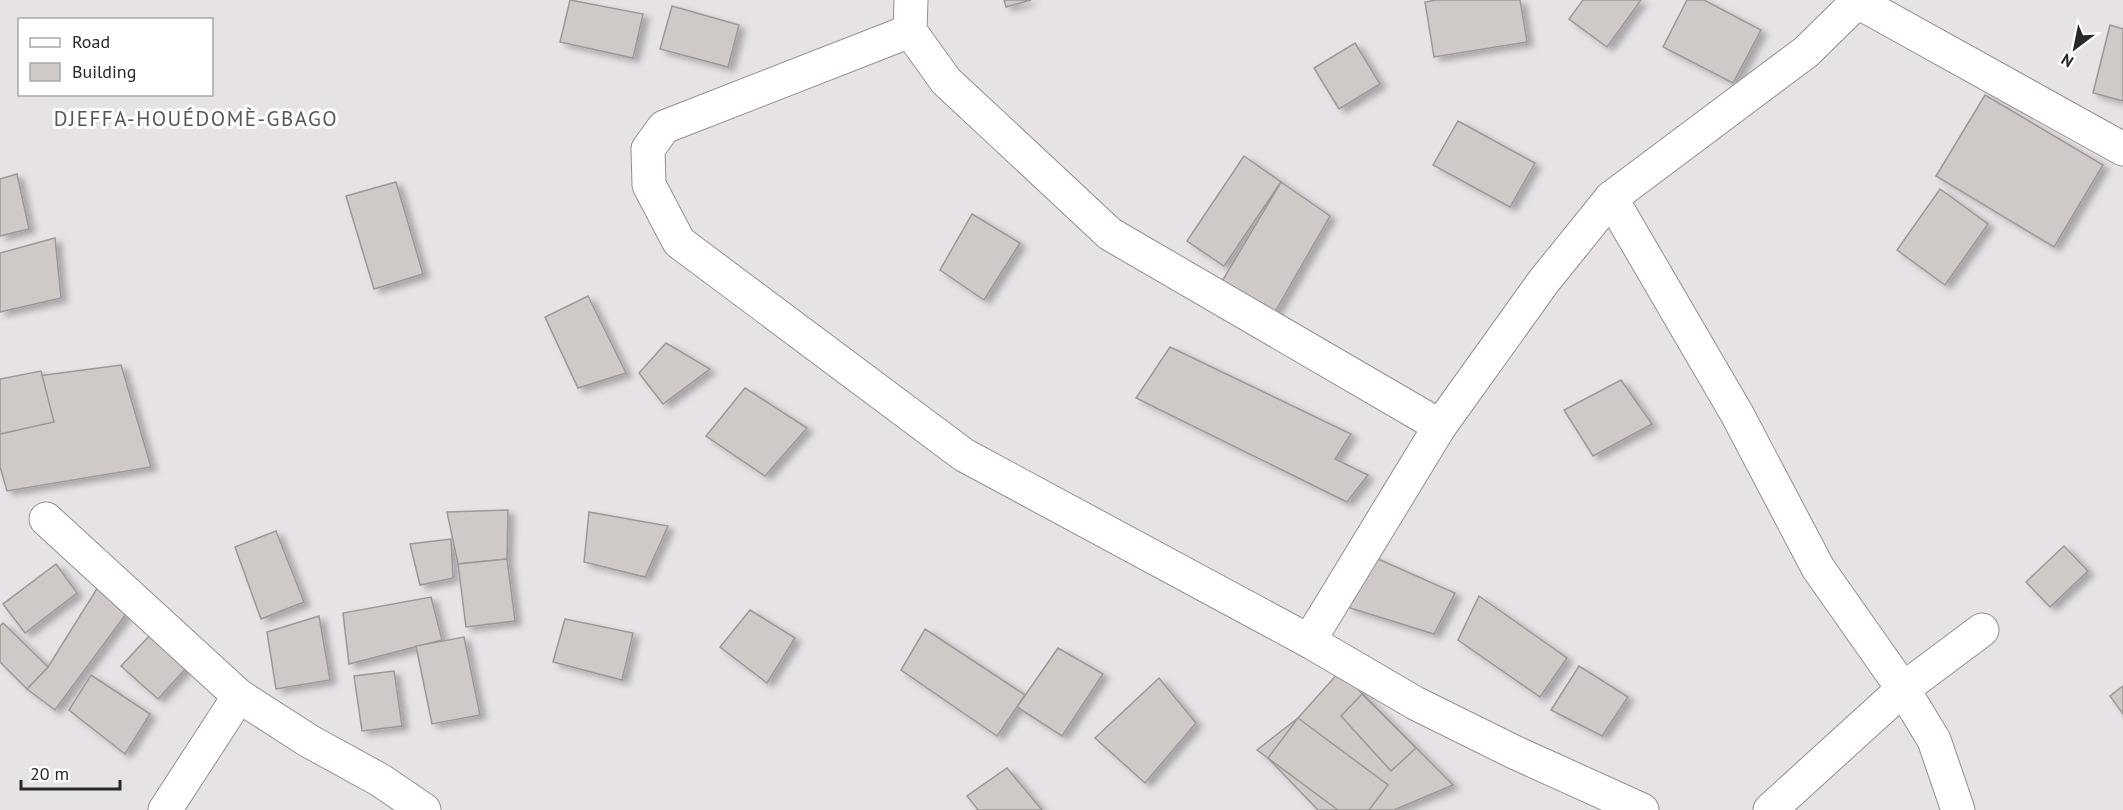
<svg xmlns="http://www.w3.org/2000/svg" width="2123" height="810" font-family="'PT Sans',sans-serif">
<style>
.building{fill:#cfcac7;stroke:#9d9895;stroke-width:1.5;filter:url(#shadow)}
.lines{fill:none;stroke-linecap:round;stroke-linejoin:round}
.minor-casing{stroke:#938f93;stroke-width:35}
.minor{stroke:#fff;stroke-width:33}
.labels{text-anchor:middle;stroke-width:6;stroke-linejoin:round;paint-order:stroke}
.quarter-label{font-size:21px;letter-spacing:1.5px;fill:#595558;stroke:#fff}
</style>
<defs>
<filter id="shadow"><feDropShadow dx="6" dy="4" stdDeviation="3" flood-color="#0004"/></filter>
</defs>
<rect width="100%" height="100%" fill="#e6e2e6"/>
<!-- building -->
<g class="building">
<polygon points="570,0 643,14 633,58 560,42"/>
<polygon points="1004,0 1031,0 1006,7"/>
<polygon points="1436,0 1520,0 1527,42 1434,57 1425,2"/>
<polygon points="1583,0 1641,0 1607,47 1569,19"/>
<polygon points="1687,0 1704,0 1761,30 1733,83 1663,47"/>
<polygon points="672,6 739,25 728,67 660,49"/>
<polygon points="2110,25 2123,29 2123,101 2093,93"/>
<polygon points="1355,43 1380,84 1339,109 1314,68"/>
<polygon points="1985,95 2103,165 2054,247 1936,176"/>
<polygon points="1458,121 1535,163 1510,207 1433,165"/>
<polygon points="1244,156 1281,182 1224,266 1187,241"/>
<polygon points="17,174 29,229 0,236 0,179"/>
<polygon points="396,182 423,274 374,289 346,196"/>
<polygon points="1281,182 1330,216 1272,317 1218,288"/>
<polygon points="1940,189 1988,224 1945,285 1897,250"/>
<polygon points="972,214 1020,243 984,300 940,270"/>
<polygon points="55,238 61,298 0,312 0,253"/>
<polygon points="588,296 626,373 578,388 545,317"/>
<polygon points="666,343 710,369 663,404 639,373"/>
<polygon points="1170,347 1351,434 1335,459 1368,475 1347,502 1136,398"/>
<polygon points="121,365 151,467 7,491 0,467 0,381"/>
<polygon points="41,371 54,422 0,434 0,379"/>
<polygon points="1621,380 1652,424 1593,456 1564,410"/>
<polygon points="745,388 807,428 765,476 706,436"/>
<polygon points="508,510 507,559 458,564 447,512"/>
<polygon points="589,512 668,526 645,577 584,562"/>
<polygon points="276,531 304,602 261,619 235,547"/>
<polygon points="451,539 453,578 420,585 410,544"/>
<polygon points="2064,546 2088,571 2050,607 2026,582"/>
<polygon points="1369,555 1455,593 1434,634 1347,607"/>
<polygon points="507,559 515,621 466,627 458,564"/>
<polygon points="56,564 77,593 25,633 3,604"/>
<polygon points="98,587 129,610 55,710 27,689 48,667"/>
<polygon points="1479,596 1567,658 1540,697 1458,640"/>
<polygon points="431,597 442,640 349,664 343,613"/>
<polygon points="750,610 795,638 767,683 720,647"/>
<polygon points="319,616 330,680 276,689 267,632"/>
<polygon points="565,619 633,633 622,680 553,662"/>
<polygon points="3,623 48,667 27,689 0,662 0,626"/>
<polygon points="925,629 1025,695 997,736 901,670"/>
<polygon points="153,632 189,665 158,699 121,666"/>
<polygon points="464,637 480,715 432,724 416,646"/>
<polygon points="1058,648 1103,674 1062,736 1017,707"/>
<polygon points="1579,666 1628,697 1602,736 1551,710"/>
<polygon points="394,671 402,726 362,731 354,676"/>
<polygon points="1340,671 1453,785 1394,810 1318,810 1268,758 1257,750 1298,718"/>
<polygon points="91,675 150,714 125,754 69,710"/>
<polygon points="1159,678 1196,723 1145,783 1095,738"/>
<polygon points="2123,686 2123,714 2110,696"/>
<polygon points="1362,694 1416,748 1391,771 1341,716"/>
<polygon points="1298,718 1388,785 1369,810 1338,810 1268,758"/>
<polygon points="1007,768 1042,810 978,810 967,796"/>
</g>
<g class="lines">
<defs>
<g id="minor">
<polyline points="911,0 910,31 946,81 1110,234 1440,426"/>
<polyline points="1858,2 2123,149"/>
<polyline points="910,31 664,127 648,149 649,185 679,242 964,455 1309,641 1415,703 1514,752 1642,810"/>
<polyline points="1611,198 1737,414 1818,568 1903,689 1934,740 1958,810"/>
<polyline points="46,519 239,696 309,741 380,780 424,810"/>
<polyline points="1309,641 1440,426 1544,281 1611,198 1806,52 1859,0"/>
<polyline points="165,810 239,696"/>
<polyline points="1770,810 1903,689 1982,630"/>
</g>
</defs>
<!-- minor casing -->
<use href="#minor" class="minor-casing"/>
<!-- minor -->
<use href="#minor" class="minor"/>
</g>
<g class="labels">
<!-- quarter labels -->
<g class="quarter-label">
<text x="196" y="126">DJEFFA-HOUÉDOMÈ-GBAGO</text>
</g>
</g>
<!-- legend -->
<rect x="18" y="18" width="195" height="78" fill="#ffffff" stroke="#a9a9a9" stroke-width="1.5"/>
<rect x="30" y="38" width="30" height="9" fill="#ffffff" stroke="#a9a9a9" stroke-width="1.5"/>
<text x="72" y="48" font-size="18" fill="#292829">Road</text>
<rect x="30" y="63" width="30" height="18" fill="#cfcac7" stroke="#a9a9a9" stroke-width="1.5"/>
<text x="72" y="78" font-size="18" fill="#292829">Building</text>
<!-- north arrow -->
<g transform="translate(2075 48) rotate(212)" stroke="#ffffff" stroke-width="4.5" paint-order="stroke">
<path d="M0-4.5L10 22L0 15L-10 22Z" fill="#292829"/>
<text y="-9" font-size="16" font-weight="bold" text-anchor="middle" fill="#292829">N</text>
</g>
<!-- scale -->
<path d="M21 780v9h99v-9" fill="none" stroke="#292829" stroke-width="3"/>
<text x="30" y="780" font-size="18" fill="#292829" stroke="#ffffff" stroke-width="4.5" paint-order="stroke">20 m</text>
</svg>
